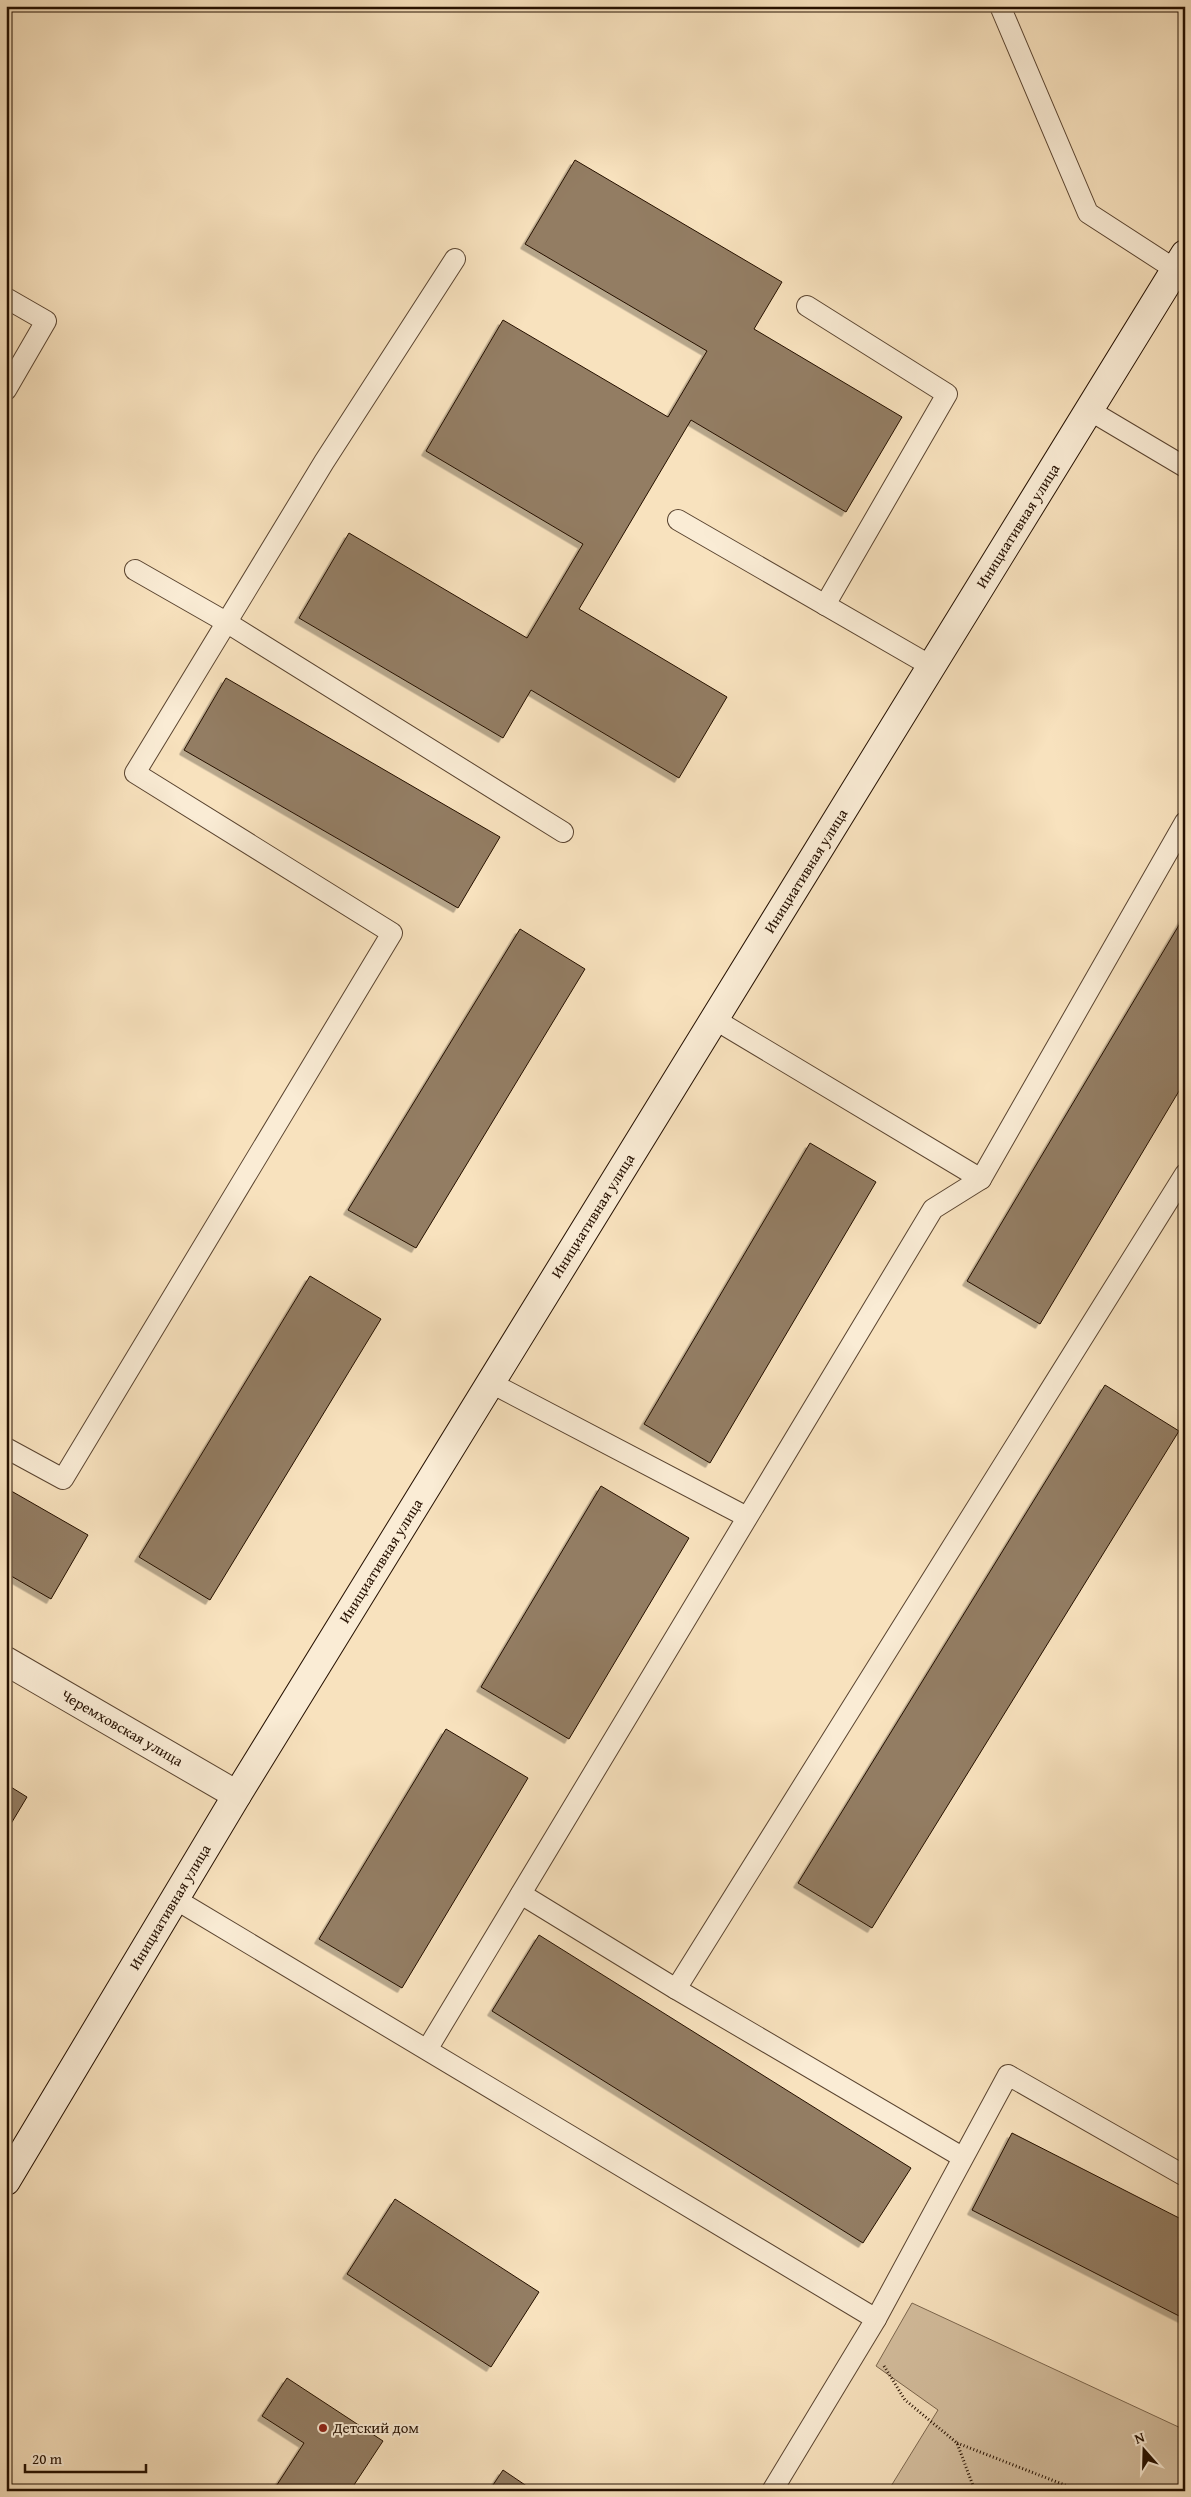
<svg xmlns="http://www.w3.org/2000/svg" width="1191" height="2497" font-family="'Gentium Book Plus',serif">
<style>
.green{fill:#d4be9e;stroke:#7c674f}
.building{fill:#937d63;stroke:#251000;filter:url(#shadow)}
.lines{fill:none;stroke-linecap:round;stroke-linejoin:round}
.service-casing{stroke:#5a4430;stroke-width:22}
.minor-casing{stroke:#5a4430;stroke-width:30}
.secondary-casing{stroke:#251000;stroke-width:30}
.path{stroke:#251000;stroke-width:3;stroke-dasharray:1 2.5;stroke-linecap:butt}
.service{stroke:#faecd5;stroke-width:20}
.minor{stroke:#faecd5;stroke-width:28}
.secondary{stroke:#faecd5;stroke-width:28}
.poi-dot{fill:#8f2418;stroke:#faecd5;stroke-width:2}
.labels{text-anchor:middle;stroke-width:4;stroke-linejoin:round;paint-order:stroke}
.street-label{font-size:15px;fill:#251000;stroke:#faecd5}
.poi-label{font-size:15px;fill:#251000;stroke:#faecd5;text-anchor:start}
</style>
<defs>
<filter id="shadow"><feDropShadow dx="-4.5" dy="4.5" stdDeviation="0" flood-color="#0004"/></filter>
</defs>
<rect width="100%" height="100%" fill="#f8e2be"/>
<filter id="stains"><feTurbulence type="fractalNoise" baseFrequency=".004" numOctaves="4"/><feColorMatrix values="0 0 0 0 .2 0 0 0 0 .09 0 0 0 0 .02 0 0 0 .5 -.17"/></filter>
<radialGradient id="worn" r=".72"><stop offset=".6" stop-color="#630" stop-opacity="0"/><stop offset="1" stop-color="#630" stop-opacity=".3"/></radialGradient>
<!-- green -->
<polygon class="green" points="912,2303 1185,2430 1185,2491 888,2491 938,2410 876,2366"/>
<!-- building -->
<g class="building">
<polygon points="575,160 782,282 754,329 902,417 846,512 691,420 579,609 727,697 679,778 531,690 503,738 299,618 349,533 527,638 583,544 426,451 503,320 668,417 707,351 525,244"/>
<polygon points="226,678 500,837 458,908 184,750"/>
<polygon points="1185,915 1185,1081 1040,1324 967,1281"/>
<polygon points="520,929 585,969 416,1248 348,1210"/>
<polygon points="810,1143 876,1182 710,1463 644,1424"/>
<polygon points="310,1276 381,1319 210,1600 139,1557"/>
<polygon points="1105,1385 1179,1431 872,1928 798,1883"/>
<polygon points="601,1486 689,1538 569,1739 481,1687"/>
<polygon points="6,1488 88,1535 51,1599 6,1573"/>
<polygon points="446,1729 528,1778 402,1988 319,1939"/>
<polygon points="6,1784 27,1797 6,1832"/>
<polygon points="539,1935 911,2168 863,2243 492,2011"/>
<polygon points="1012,2133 1185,2221 1185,2319 972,2210"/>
<polygon points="395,2199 539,2292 491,2367 347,2274"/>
<polygon points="287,2378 383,2441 350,2491 273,2491 304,2443 262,2416"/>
<polygon points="503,2470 534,2491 489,2491"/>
</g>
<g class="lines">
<defs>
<g id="service">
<polyline points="1000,6 1088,213 1176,270"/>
<polyline points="6,298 46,321 6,390"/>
<polyline points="807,306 947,394 825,605"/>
<polyline points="1089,410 1185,467"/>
<polyline points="678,520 931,666"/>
<polyline points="135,570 226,622 563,832"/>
<polyline points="714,1019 981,1179"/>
<polyline points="491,1383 747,1517"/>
<polyline points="6,1448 63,1479 392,933 135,773 324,462 455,259"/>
<polyline points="521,1894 676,1989"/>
<polyline points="175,1899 876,2319 772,2491"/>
<polyline points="428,2048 933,1209 981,1179 1185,822"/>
<polyline points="962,2157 676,1989 1185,1174"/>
<polyline points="876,2319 1008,2075 1185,2176"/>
</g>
<polyline id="minor" points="6,1661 237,1795"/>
<polyline id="secondary" points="6,2181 237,1795 1185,254"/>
</defs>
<!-- service casing -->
<use href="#service" class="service-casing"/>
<!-- minor casing -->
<use href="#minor" class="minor-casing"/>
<!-- secondary casing -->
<use href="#secondary" class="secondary-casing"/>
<!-- path -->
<g class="path">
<polyline points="884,2366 905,2400 957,2443 975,2491"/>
<polyline points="957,2443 1080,2491"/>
</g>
<!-- service -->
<use href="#service" class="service"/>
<!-- minor -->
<use href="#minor" class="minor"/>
<!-- secondary -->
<use href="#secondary" class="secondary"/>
</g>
<!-- markers -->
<circle class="poi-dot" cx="323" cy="2428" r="5"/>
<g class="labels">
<!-- street labels -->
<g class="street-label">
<text transform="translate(1018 526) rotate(-58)" y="5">Инициативная улица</text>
<text transform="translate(806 871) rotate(-58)" y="5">Инициативная улица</text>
<text transform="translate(593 1216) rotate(-58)" y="5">Инициативная улица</text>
<text transform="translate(381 1561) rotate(-58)" y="5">Инициативная улица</text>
<text transform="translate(122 1728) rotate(30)" y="5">Черемховская улица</text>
<text transform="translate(170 1907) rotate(-59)" y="5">Инициативная улица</text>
</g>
<!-- poi labels -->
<g class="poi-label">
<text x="333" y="2433">Детский дом</text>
</g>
</g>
<!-- margin -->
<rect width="1191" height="2497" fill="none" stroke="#f8e2be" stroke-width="25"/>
<rect x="8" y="8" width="1176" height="2482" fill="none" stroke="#251000" stroke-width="2.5"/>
<rect x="12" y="12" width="1166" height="2472" fill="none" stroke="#251000"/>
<!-- north arrow -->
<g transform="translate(1144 2450) rotate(340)" stroke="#faecd5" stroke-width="4" paint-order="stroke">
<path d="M0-4L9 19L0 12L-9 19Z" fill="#251000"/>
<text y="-8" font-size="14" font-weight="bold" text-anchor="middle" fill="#251000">N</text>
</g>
<!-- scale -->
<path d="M25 2464v8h121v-8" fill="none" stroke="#251000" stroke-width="2.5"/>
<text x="32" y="2464" font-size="15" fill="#251000" stroke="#faecd5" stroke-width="4" paint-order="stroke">20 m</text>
<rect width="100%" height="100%" filter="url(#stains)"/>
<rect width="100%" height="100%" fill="url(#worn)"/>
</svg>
